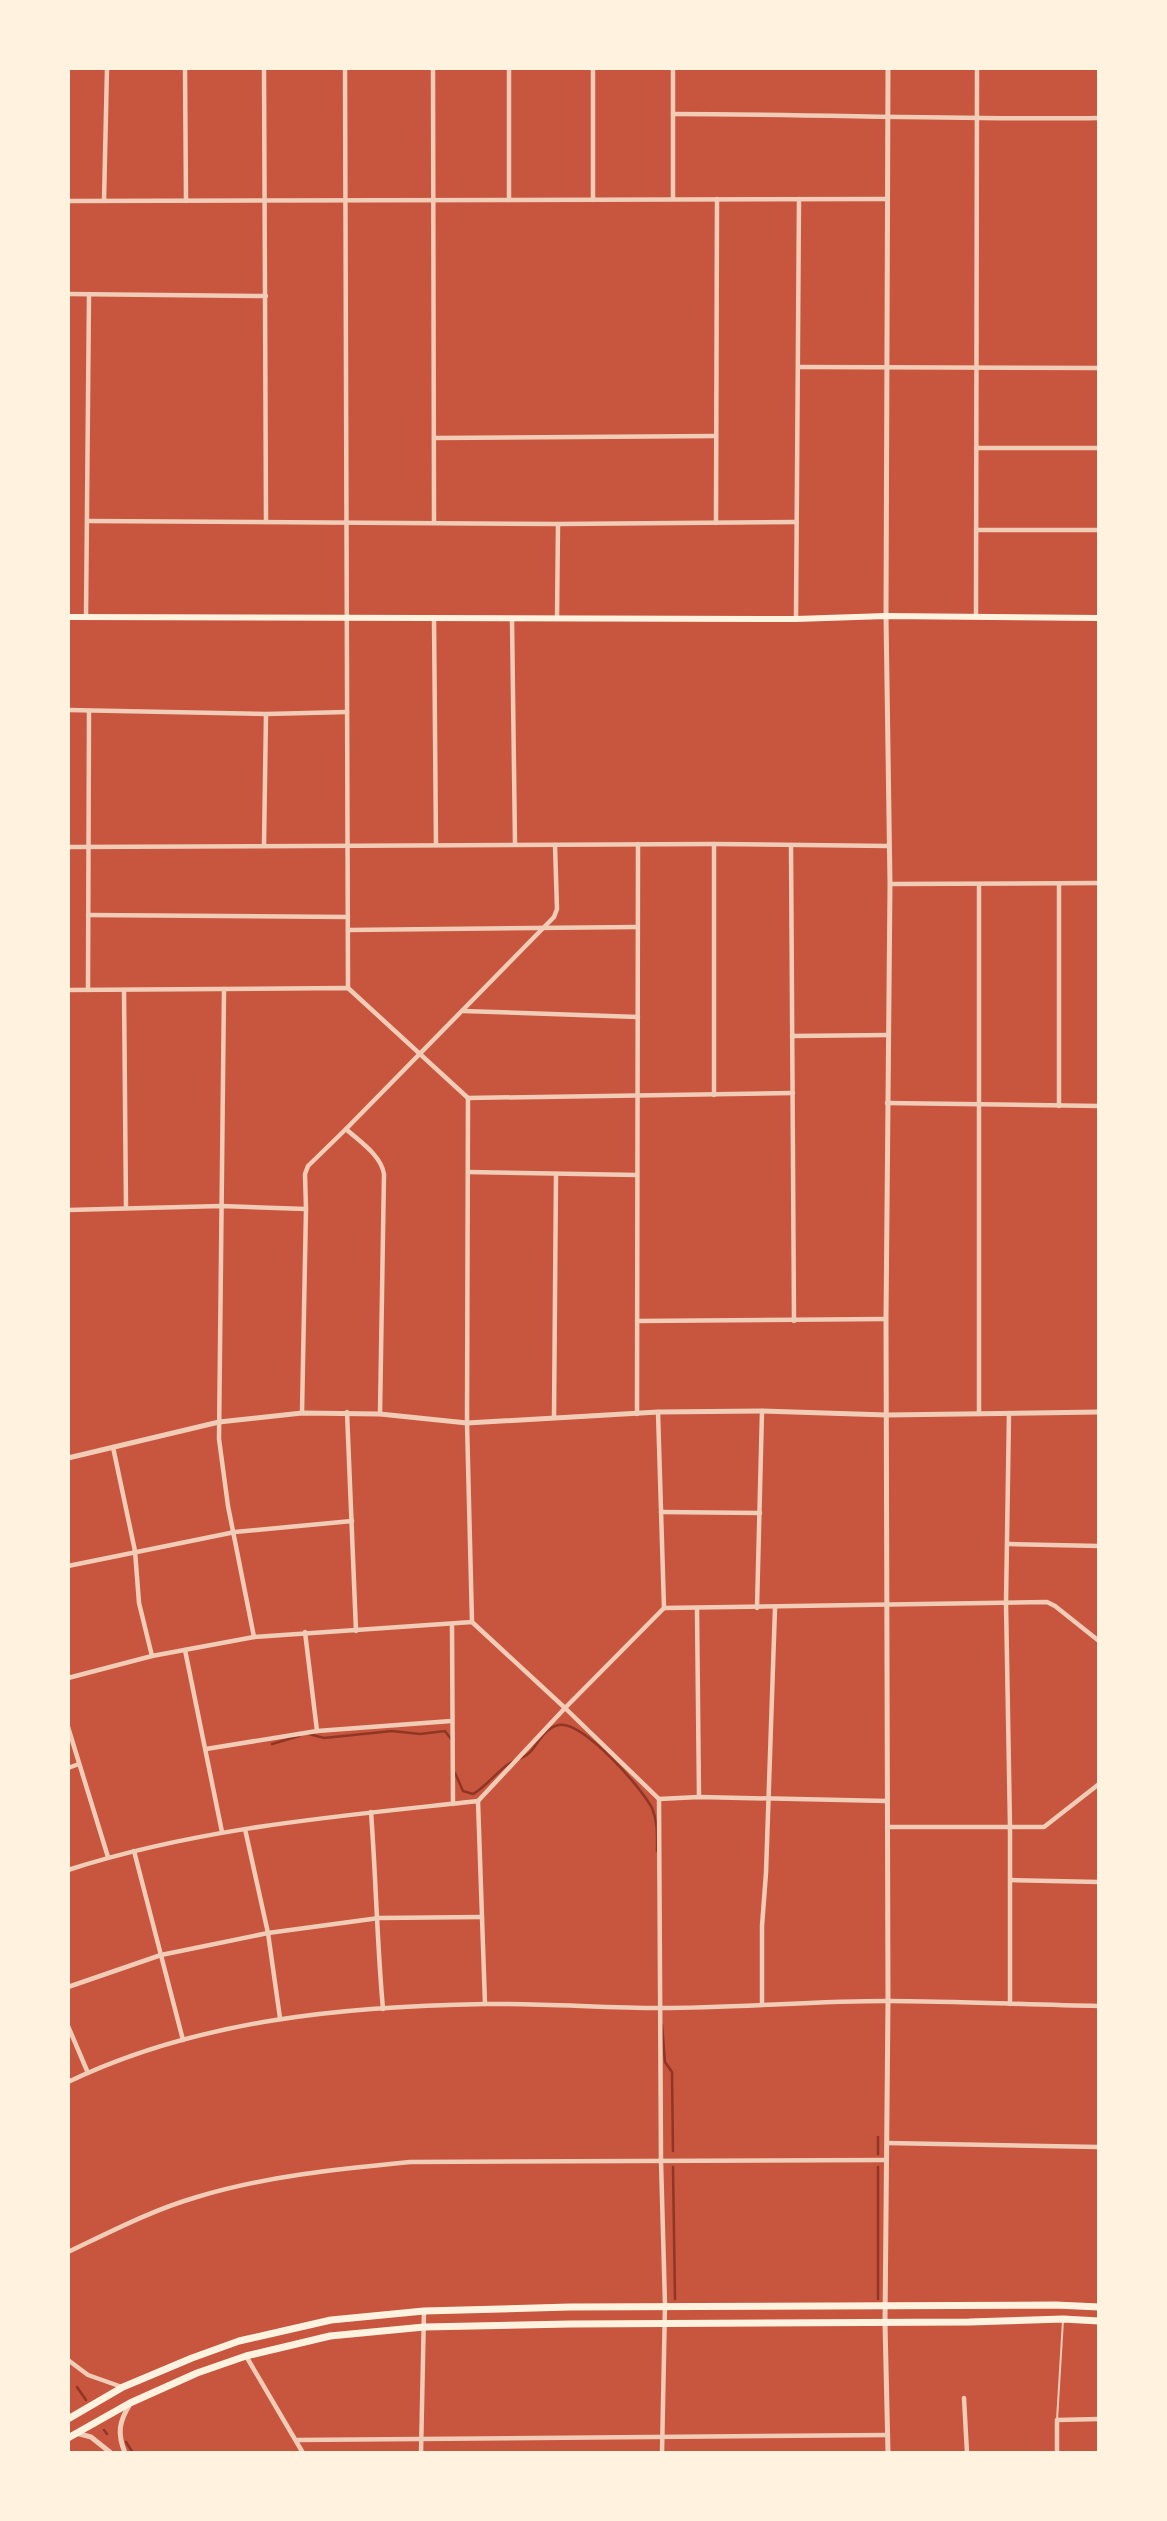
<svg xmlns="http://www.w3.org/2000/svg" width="1167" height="2521" font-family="'DM Sans',sans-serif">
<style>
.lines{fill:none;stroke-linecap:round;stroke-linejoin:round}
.stream{stroke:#8f3625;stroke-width:2.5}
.service{stroke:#f1ccb7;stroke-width:2}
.minor{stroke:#f1ccb7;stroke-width:4.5}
.tertiary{stroke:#f1ccb7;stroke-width:5}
.secondary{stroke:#fff3e0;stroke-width:6}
.primary{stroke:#fff3e0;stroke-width:7}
</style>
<rect width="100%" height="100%" fill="#c8553d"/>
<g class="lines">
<!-- stream -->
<g class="stream">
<polyline points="309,1734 324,1738 392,1731 420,1734 445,1731 451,1739"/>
<polyline points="272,1744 299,1736"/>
<path d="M455,1773L463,1791L473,1794C487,1786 496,1772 510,1763C518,1758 525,1759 532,1750C539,1741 546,1727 559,1725C583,1721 641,1787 652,1808C658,1822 657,1836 657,1851"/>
<polyline points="662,2025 665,2062 672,2072 673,2151"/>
<polyline points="878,2154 878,2137"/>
<polyline points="673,2167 675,2299"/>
<polyline points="878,2299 878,2167"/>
<polyline points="77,2387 86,2400"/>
<polyline points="104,2430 107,2434"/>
<polyline points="126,2442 133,2453"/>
</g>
<!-- service -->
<polyline class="service" points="1057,2420 1063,2320"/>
<!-- minor -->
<g class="minor">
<polyline points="185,68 186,201"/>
<polyline points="264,68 266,522"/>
<polyline points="345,68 348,988"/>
<polyline points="433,68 434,522"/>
<polyline points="509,68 509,200"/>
<path d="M673,114C815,114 957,120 1099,118"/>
<polyline points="673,198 673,68"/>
<polyline points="593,200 593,68"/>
<polyline points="68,201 887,199"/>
<polyline points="104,201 107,68"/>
<polyline points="68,294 266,296"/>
<polyline points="799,367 1099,368"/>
<polyline points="434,438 716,436"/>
<polyline points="976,448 1099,448"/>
<polyline points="88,521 558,524 797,522"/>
<polyline points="716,523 717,199"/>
<polyline points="976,530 1099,530"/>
<polyline points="86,617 89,294"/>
<polyline points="976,617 977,68"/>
<polyline points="434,618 436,845"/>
<polyline points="512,619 515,844"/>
<polyline points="557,619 558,524"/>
<polyline points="796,619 799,199"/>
<polyline points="68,710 266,714 347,712"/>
<polyline points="791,845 794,1321"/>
<polyline points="264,846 266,714"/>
<polyline points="68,847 714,844 888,846"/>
<polyline points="890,884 1099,883"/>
<polyline points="1059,884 1059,1106"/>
<polyline points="979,885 979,1414"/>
<polyline points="88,915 348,917"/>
<polyline points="348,930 637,927"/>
<polyline points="224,989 219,1439 228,1506 254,1637"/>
<polyline points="68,990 348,988 468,1098 793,1093"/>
<polyline points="88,990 89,711"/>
<polyline points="124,990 126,1208"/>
<polyline points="463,1011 638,1017"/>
<polyline points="792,1036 888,1035"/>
<polyline points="714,1095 714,844"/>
<polyline points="468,1098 467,1423 472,1622"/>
<polyline points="887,1103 1099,1106"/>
<path d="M346,1129C359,1141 381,1155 384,1174L380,1414"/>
<polyline points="468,1172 637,1175"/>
<polyline points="68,1210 221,1206 306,1209 305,1174 308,1166 346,1129 554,917 557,909 555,845"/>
<polyline points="637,1321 886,1319"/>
<polyline points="347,1412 356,1631"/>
<polyline points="658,1412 664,1608"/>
<polyline points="302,1413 306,1209"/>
<polyline points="1009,1413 1006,1603 1010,1827 1010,2004"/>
<polyline points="637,1414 638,844"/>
<polyline points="554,1418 556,1174"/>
<polyline points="113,1447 135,1551 139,1603 152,1656"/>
<polyline points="661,1512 760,1513"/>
<polyline points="1008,1544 1099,1546"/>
<polyline points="68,1566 235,1532 352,1521"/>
<polyline points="664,1608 1047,1602 1055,1606 1099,1641"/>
<polyline points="757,1608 762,1411"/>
<polyline points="697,1609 699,1797"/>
<polyline points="452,1625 453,1804"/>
<polyline points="305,1632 317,1731"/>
<polyline points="185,1650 222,1832"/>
<polyline points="68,1678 152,1656 254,1637 472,1622 565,1708 659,1799"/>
<polyline points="68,1727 108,1857"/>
<polyline points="206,1749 317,1731 451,1721"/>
<polyline points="68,1768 79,1764"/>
<polyline points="659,1799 661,2161 665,2305 662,2453"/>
<polyline points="659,1799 699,1797 887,1801"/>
<polyline points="478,1801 565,1708 664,1608"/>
<polyline points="478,1801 485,2004"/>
<path d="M371,1812C376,1878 377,1944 383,2009"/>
<polyline points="887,1827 1044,1827 1099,1784"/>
<polyline points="245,1829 268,1933 280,2018"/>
<polyline points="134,1851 183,2040"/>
<path d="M68,1870C201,1827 341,1816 478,1801"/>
<polyline points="1010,1880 1099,1882"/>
<polyline points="68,1987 161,1955 268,1933 379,1918 482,1917"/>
<polyline points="762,2004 762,1926 766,1873 775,1608"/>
<polyline points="68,2026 88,2073"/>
<path d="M68,2082C197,2020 345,2006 486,2004C544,2003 602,2008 660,2008C736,2008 812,2001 887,2001C958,2001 1028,2005 1099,2006"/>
<polyline points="887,2143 1099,2147"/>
<path d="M68,2252C110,2232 152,2210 197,2197C266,2176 338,2169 410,2162L886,2160"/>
<polyline points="246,2356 303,2453"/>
<polyline points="68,2360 88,2375 122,2387"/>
<polyline points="964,2398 967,2453"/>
<polyline points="296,2440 888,2435"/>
<polyline points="421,2453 424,2311"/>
<polyline points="1057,2453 1057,2420 1099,2419"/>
</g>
<!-- tertiary -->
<g class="tertiary">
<polyline points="888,68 886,616 890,884 886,1319 888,2001 885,2323 888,2453"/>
<polyline points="68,1458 219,1422 302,1413 380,1414 467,1423 658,1412 762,1411 887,1415 1099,1412"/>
<polyline points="76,2433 91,2437 111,2453"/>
<path d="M125,2453C117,2433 119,2422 130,2404"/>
</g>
<!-- secondary -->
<polyline class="secondary" points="68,617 796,619 886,616 1099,618"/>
<!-- primary -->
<g class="primary">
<polyline points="68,2419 123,2387 192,2358 239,2341 331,2320 424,2311 570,2307 1056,2305 1099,2307"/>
<polyline points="68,2438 130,2403 197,2373 246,2356 330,2336 424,2327 570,2324 969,2322 1063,2319 1099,2321"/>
</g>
</g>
<!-- border -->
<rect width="1167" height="2521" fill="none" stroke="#fff3e0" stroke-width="140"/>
</svg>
